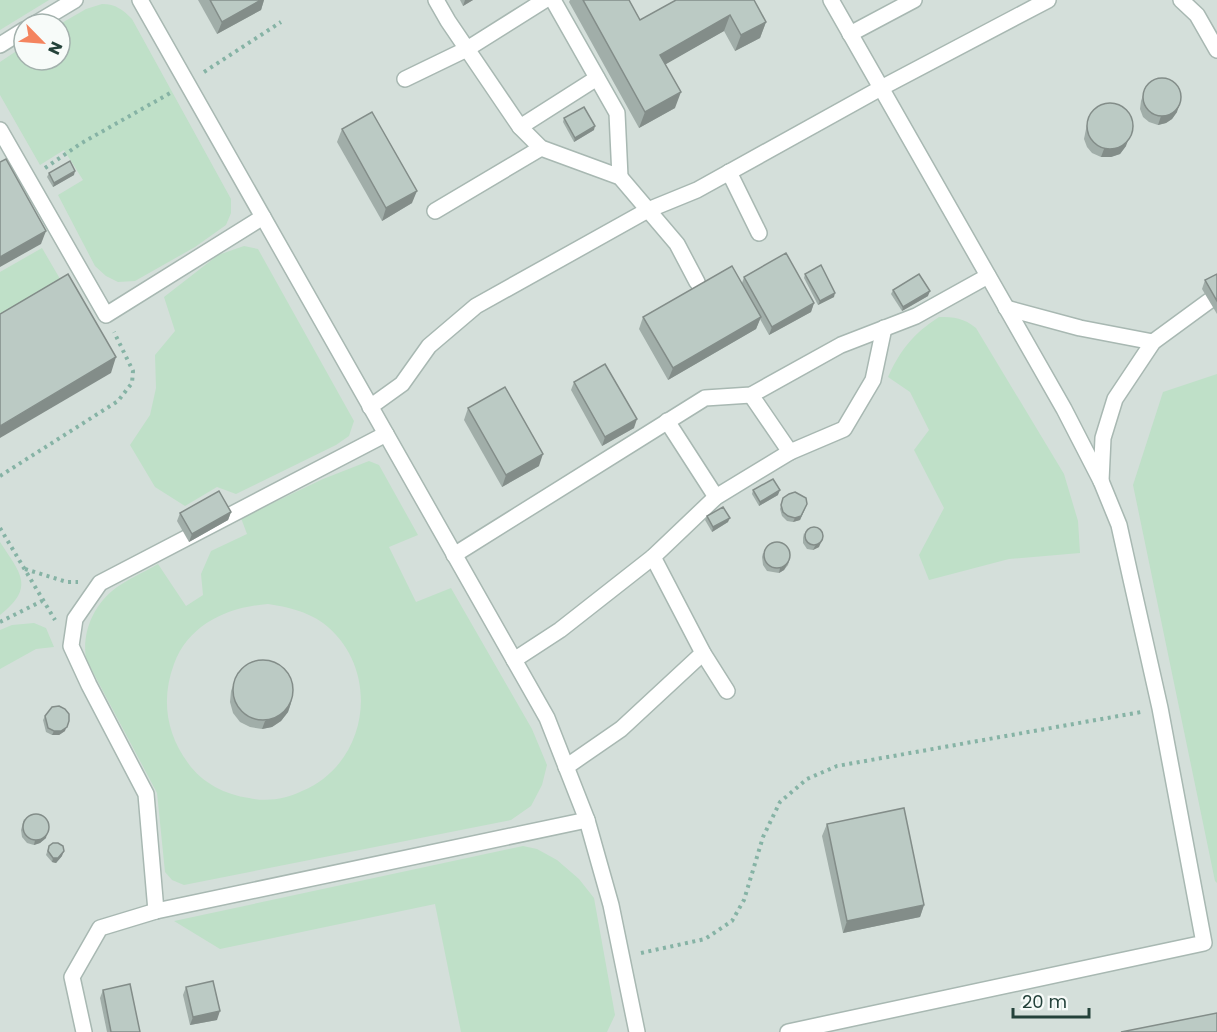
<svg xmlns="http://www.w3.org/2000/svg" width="1217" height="1032" font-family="Poppins,sans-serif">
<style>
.built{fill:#d4dfda;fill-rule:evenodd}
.green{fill:#bfe0c8;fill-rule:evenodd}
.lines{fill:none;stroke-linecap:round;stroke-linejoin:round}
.service-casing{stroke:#a8b8b2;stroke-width:18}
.path{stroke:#86b3a5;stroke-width:4;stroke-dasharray:3 4.5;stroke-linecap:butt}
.service{stroke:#fff;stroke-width:15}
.wall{fill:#a1aea9}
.shaded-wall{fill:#838d89}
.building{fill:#bbcac4;stroke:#838d89;stroke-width:1.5}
</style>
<rect width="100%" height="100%" fill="#e6efeb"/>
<!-- built -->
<path class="built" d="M0,0H1217V1032H0ZM24,24H60V60H24Z"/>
<!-- green -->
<g class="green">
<polygon points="0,0 49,0 0,30"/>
<path d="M102,4C116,4 123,10 132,19L231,199V213L226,225L195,247L135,281L118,282L106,276L95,266L58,195L83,180L64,150L40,165L0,95V62L24,46V60H60V24L86,9Z"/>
<polygon points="244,246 258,249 354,421 349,436 336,445 236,494 217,487 185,506 155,487 130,445 150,415 156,388 155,355 175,331 164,297 218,255"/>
<polygon points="42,248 63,284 0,321 0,272"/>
<path d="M939,317C954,317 964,318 976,328L1064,474L1078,521L1080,553L1009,559L929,580L919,555L944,508L914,450L929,430L910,392L888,377C901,349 913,334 939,317Z"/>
<polygon points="1217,374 1217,883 1215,881 1133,485 1163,392"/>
<path d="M369,461L379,465L418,535L389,547L416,602L451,588L532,729L547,765L542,785L531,806L511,820L184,885L172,880L165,872L157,793L86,659C82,634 92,608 112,591C125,580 143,573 158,564L186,606L203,595L201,574L211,551L247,534L241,518L323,479ZM268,604C288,607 306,611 323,623C382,668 370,763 302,791C286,799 267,802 249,798C226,795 202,783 188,763C166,733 161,699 174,664C189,624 228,607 268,604Z"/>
<path d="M0,542C20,573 36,587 0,615Z"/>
<polygon points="34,623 46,628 54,647 36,649 0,669 0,630 12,625"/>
<polygon points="523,846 537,849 557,860 579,879 594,898 615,1015 607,1032 461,1032 435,904 220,949 174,921"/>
</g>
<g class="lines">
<defs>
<g id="service">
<polyline points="140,0 547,718 587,820 611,905 637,1032"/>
<polyline points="436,0 448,21 520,127 541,148 620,177 677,244 697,282"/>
<polyline points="553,0 617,113 620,177"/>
<polyline points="1181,0 1197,15 1217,50"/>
<polyline points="35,24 75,0"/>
<polyline points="850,34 914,0"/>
<polyline points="0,45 24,30"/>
<polyline points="405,79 467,49 545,0"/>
<polyline points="520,127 597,78"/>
<polyline points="0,130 106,315 263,217"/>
<polyline points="729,172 759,233"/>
<polyline points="435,211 541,148"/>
<polyline points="1006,308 1080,328 1153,342"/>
<polyline points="751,395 790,452"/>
<polyline points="370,407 402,384 429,346 476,306 648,210 697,190 881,88 1048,0"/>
<polyline points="667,421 716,497"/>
<polyline points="1101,481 1103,438 1115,399 1153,342 1209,301"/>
<polyline points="454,555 705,398 751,395 841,345 916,316 988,276"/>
<polyline points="653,557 703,653 727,691"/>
<polyline points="514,660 560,630 653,557 716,497 790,452 844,429 873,380 884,328"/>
<polyline points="566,767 621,729 703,653"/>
<polyline points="156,911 146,794 89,685 71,646 75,619 100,583 386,434"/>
<polyline points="84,1032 72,977 100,928 156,911 587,820"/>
<polyline points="788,1032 1204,943 1160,708 1131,579 1119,525 1101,481 1064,409 831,0"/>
</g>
</defs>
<!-- service casing -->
<use href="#service" class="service-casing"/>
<!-- path -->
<g class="path">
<polyline points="204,72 281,22"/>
<polyline points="45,168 80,144 172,92"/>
<polyline points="0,476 118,401 132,383 133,371 114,332"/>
<polyline points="0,528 55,620"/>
<polyline points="25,569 67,582 78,582"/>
<polyline points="0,622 42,601"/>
<polyline points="641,953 705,939 732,921 744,900 763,837 780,802 807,779 837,766 1141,712"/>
</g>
<!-- service -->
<use href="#service" class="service"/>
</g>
<!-- wall -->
<g class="wall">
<polygon points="198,0 264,0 261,10 217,34"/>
<polygon points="460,0 473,0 463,6"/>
<polygon points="570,0 629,0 640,20 676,0 766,22 760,38 735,51 724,31 665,64 675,108 639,128 569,2"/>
<polygon points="1144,92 1177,112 1172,119 1166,123 1158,125 1149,122 1143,117 1140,109 1141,101"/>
<polygon points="1090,115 1126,146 1120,154 1111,157 1101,157 1092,153 1087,147 1084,139 1087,124"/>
<polygon points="564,118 594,130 574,142 563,122"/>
<polygon points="342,129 412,203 382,221 337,142"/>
<polygon points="49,173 74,175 53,187 47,177"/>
<polygon points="805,274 834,297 818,305 804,278"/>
<polygon points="1217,274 1217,314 1202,289 1205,280"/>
<polygon points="744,277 814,303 811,312 769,335 760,319 756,329 668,380 639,329 643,317 742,283"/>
<polygon points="893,290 928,296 902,311 891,294"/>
<polygon points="574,382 634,428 602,446 571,390"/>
<polygon points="468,408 539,466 502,487 464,420"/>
<polygon points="753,490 778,495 759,506 752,494"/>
<polygon points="783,498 807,504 800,520 793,522 787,521 782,516 780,509"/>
<polygon points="231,512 228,520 189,542 177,521 180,513"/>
<polygon points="707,516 728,522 712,532 705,520"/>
<polygon points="804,533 819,547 813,550 807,549 803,543 803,538"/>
<polygon points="763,553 789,561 788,565 784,570 779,573 767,571 763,565 762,557"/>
<polygon points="238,672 291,703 288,712 281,721 272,727 262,729 250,727 240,722 233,713 230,702 231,691"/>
<polygon points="45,716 65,731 59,735 52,735 46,732 43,720"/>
<polygon points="24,819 46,838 40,843 34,845 27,843 22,837 21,830"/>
<polygon points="827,824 924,905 920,917 843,933 822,836"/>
<polygon points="49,846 62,856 56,863 52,862 46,855"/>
<polygon points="186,987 217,1020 190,1025 183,995"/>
<polygon points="103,990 140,1032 107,1032 100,998"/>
</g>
<!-- shaded-wall -->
<g class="shaded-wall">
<polygon points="261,0 264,0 261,10 217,34 222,22"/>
<polygon points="465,0 473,0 463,6"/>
<polygon points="730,15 724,31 654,71 660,55"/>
<polygon points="766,22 760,38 735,51 741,35"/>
<polygon points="681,92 675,108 639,128 645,112"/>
<polygon points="1180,103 1177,112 1172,119 1166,123 1158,125 1161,116"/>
<polygon points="595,126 594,130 574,142 575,138"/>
<polygon points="1129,138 1126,146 1120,154 1111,157 1101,157 1104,149"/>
<polygon points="75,171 74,175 53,187 54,183"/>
<polygon points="417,191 412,203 382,221 386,208"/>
<polygon points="46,231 41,244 0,267 0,257"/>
<polygon points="930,291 928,296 902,311 903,307"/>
<polygon points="835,293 834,297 818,305 820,301"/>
<polygon points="814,303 811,312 769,335 772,327"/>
<polygon points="761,317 756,329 668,380 673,368"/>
<polygon points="116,357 111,373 0,438 0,426"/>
<polygon points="637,419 634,428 602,446 605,437"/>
<polygon points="543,454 539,466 502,487 506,475"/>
<polygon points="780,490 778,495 759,506 760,502"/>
<polygon points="807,504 800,520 793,522 795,518"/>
<polygon points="231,512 228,520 189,542 192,534"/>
<polygon points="730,518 728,522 712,532 713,527"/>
<polygon points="823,538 819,547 813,550 815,546"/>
<polygon points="789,561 784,570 779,573 780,568"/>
<polygon points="291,703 288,712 281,721 272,727 262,729 265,721"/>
<polygon points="69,721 65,731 59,735 52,735 54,731"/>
<polygon points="47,834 46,838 40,843 34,845 35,840"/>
<polygon points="64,851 62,856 56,863 52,862 53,858"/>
<polygon points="924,905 920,917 843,933 847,921"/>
<polygon points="220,1011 217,1020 190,1025 193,1017"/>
</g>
<!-- building -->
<g class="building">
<polygon points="210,0 261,0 222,22"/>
<polygon points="583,0 629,0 640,20 676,0 754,0 766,22 741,35 730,15 660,55 681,92 645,112"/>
<circle cx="1162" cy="97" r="19"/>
<circle cx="1110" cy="126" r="23"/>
<polygon points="584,107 595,126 575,138 564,118"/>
<polygon points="372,112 417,191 386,208 342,129"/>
<polygon points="6,159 46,231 0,257 0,162"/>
<polygon points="70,161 75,171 54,183 49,173"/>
<polygon points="786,253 814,303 772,327 744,277"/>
<polygon points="821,265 835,293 820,301 805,274"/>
<polygon points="732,266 761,317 673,368 643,317"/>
<polygon points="68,274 116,357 0,426 0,314"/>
<polygon points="919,274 930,291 903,307 893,290"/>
<polygon points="1217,274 1217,301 1205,280"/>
<polygon points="605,364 637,419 605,437 574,382"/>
<polygon points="505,387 543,454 506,475 468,408"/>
<polygon points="773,479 780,490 760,502 753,490"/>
<polygon points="219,491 231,512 192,534 180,513"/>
<polygon points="795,492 806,498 807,504 801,516 795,518 788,516 783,512 781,505 783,498 789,494"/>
<polygon points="723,507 730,518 713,527 707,516"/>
<circle cx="814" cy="536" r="9"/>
<circle cx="777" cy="555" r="13"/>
<circle cx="263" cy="690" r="30"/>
<polygon points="59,706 65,709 69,714 69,721 67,727 61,731 54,731 48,728 45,716 52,707"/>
<polygon points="904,808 924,905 847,921 827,824"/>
<circle cx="36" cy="827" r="13"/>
<polygon points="53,843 58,843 63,846 64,851 58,858 53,858 48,851 49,846"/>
<polygon points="213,981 220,1011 193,1017 186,987"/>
<polygon points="130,984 140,1032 111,1032 103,990"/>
<polygon points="1217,1013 1217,1032 1121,1032"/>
</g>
<!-- north arrow -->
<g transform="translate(42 42) rotate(115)"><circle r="28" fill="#f7fbf9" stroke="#a3b1ad" stroke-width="1.5"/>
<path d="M0-4.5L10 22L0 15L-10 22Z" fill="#f4845f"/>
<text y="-9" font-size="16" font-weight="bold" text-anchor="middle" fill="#24423a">N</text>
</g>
<!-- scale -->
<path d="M1013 1008v9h76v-9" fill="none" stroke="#24423a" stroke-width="3"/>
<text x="1022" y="1008" font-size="18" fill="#24423a" stroke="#f7fbf9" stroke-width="4.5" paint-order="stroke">20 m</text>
</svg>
